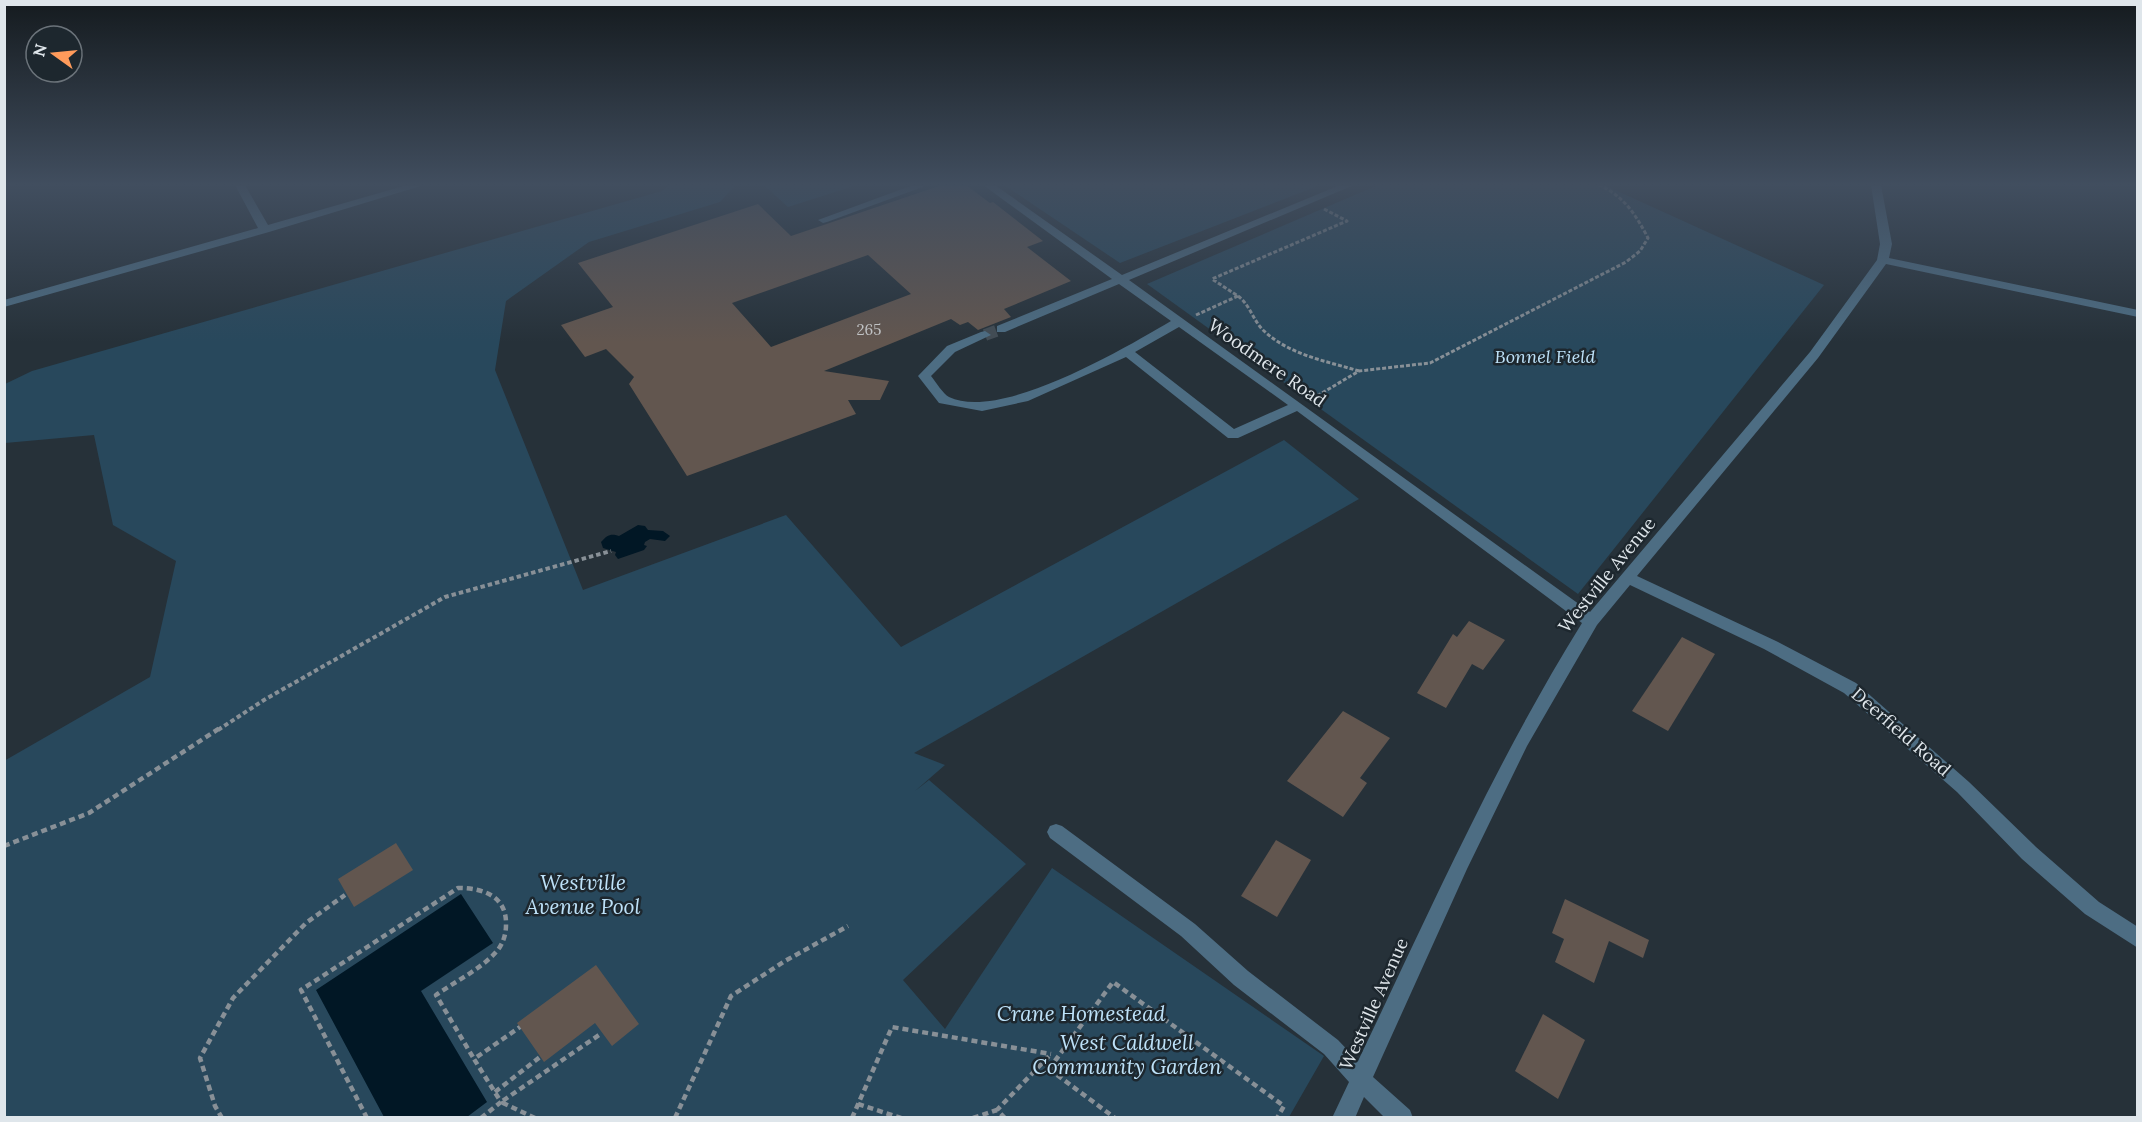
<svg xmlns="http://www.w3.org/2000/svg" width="2142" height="1122" font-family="Lora,serif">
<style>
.green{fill:#28485c}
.water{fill:#011725}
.building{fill:#62564f;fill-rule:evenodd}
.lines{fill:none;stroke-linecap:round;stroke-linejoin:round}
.minor-tunnel{stroke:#424c54;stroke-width:12;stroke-dasharray:12 6;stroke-linecap:butt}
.path-far2{stroke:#889097;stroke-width:3;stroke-dasharray:4 2;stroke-linecap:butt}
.path-far1{stroke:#889097;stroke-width:4;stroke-dasharray:4.5 3;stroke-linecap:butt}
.path{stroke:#889097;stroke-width:4.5;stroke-dasharray:6 4;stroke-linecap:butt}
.minor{fill:#4d6d83;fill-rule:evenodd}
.labels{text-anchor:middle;stroke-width:5;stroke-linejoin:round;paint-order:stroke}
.number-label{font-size:15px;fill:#c0c2c4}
.park-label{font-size:18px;font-style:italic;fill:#bde1f8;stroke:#1d272e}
.street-label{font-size:18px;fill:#dfe6eb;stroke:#1d272e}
.near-park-label{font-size:21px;font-style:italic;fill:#bde1f8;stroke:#1d272e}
</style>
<rect width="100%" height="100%" fill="#263139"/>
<!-- green -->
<g class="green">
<polygon points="669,185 736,185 720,202 589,242 506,301 495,370 583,590 786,515 901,647 1284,440 1359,499 914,753 945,765 915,791 929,780 1026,864 903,980 945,1029 1052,868 1324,1056 1289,1117 5,1117 4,761 150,677 176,561 113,525 94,435 5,443 5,384 32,371 662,191"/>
<polygon points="764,185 857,185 788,207"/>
<polygon points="1004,185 1320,185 1120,263"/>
<polygon points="1378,185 1604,185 1824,285 1578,594 1147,284"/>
</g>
<!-- water -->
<g class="water">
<path d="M638,525L645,526L648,530L663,531L670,536L665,541L650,539L645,542L644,545L647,546L644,550L618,559L615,555L616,552L603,548L601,542C607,535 611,533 619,536Z"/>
<polygon points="461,894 493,943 421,991 487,1102 467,1117 384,1117 316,990"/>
</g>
<!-- building -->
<g class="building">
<path d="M942,185H966L990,203L993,202L1043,241L1027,247L1071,281L1004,309L1011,317L978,330L968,322L960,325L951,319L824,371L889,381L880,400H848L856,414L687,476L629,384L634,377L606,349L585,357L561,325L613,307L578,263L758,204L791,236ZM868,255L911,294L771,347L732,303Z"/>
<polygon points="1469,621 1505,640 1483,670 1472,664 1446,708 1417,693 1453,634 1457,637"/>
<polygon points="1682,637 1715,654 1668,731 1632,711"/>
<polygon points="1343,711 1390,738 1360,778 1367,783 1343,817 1287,781"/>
<polygon points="1276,840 1311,860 1277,917 1241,896"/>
<polygon points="396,843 413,870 354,907 338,879"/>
<polygon points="1565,899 1649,940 1643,958 1609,941 1594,983 1555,962 1564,939 1552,933"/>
<polygon points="596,965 639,1024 612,1046 595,1023 544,1062 517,1023"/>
<polygon points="1543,1014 1585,1040 1558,1099 1515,1071"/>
</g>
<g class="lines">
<!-- minor-tunnel -->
<polyline class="minor-tunnel" points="985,335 1001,329"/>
<!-- path-far2 -->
<g class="path-far2">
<path d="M1238,296C1250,305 1253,320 1263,330C1289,355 1326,361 1359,371"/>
<polyline points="1196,315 1238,296 1212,279 1347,221 1324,209"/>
<path d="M1312,399L1359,371L1430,363L1626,262L1640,251L1648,238C1636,215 1624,196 1599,185"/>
</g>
<!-- path-far1 -->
<polyline class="path-far1" points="218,730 264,700 445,597 611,551"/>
<!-- path -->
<g class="path">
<polyline points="4,846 89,813 220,728"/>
<polyline points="1049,1069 1113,982 1284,1106 1277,1118"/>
<polyline points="1049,1069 1115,1118"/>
<polyline points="495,1092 540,1057"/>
<polyline points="858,1104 901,1118"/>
<polyline points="222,1118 215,1106 200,1058 233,998 306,923 345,895"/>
<path d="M367,1118L301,990L458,888C483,888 507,896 506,925C506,934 503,944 497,951C481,969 456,981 436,995L474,1059"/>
<polyline points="481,1118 501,1102 474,1059 520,1027"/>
<polyline points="535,1118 501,1102 599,1035"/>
<polyline points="675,1118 731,996 785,961 848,926"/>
<polyline points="852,1118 892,1027 1051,1054"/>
<polyline points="973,1118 997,1110"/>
<polyline points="1005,1118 997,1110 1050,1055"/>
</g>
<!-- minor -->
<g class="minor">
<polygon points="235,185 245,185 268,225 407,185 424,185 269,232 4,307 4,300 258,228"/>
<polygon points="913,185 928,185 827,222 823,223 818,220"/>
<path d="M983,185H995L1122,275L1340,185H1354L1129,280L1590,612L1810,352L1877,260L1880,244L1871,185H1881L1892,244L1889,258L2138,310V317L1886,264L1818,358L1637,576L1776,641L1856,683L1969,782L2036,847L2099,902L2138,927V948L2085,914L2022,859L1957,792L1844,693L1764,649L1630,585L1597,625L1527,746L1467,869L1373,1077L1410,1110L1413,1118H1385L1364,1097L1355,1118H1332L1349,1082L1324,1054L1234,985L1181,936L1050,838L1047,832L1050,826L1056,824L1062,826L1195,924L1248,971L1338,1040L1358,1061C1429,913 1495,763 1582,623L1297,411L1238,438H1228L1126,357L1028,401L982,411L939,403L918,376L947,346L981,332L985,331L991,335L955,352L931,376C936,382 943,394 949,397C1000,422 1125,348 1171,321L1119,284L1005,332H997V326L1112,279ZM1179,327L1288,405L1234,429L1135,352Z"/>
</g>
</g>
<!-- sky -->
<linearGradient id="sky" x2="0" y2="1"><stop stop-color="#151b1f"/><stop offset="0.54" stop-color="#414e5f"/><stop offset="1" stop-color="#414e5f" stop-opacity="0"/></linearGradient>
<rect width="2142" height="342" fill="url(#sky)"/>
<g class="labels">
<!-- number labels -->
<g class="number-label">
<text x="869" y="335">265</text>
</g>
<!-- park labels -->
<g class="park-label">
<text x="1545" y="363">Bonnel Field</text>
</g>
<!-- street labels -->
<g class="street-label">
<text transform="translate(1267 363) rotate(35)" y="6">Woodmere Road</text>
<text transform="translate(1607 575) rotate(-51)" y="6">Westville Avenue</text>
<text transform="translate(1901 732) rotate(41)" y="6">Deerfield Road</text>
<text transform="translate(1374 1004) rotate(-66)" y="6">Westville Avenue</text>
</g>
<!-- near-park labels -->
<g class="near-park-label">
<text x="583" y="890">Westville<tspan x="583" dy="24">Avenue Pool</tspan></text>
<text x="1081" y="1021">Crane Homestead</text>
<text x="1127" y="1050">West Caldwell<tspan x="1127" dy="24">Community Garden</tspan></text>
</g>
</g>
<!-- border -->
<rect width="2142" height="1122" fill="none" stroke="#dfe6eb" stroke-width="12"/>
<!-- north arrow -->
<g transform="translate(54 54) rotate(285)"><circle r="28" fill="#1d272e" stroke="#6b737a" stroke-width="1.5"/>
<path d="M0-4.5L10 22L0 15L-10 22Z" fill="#ff9b5b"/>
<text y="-9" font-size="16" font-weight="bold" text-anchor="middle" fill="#dfe6eb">N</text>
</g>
</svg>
